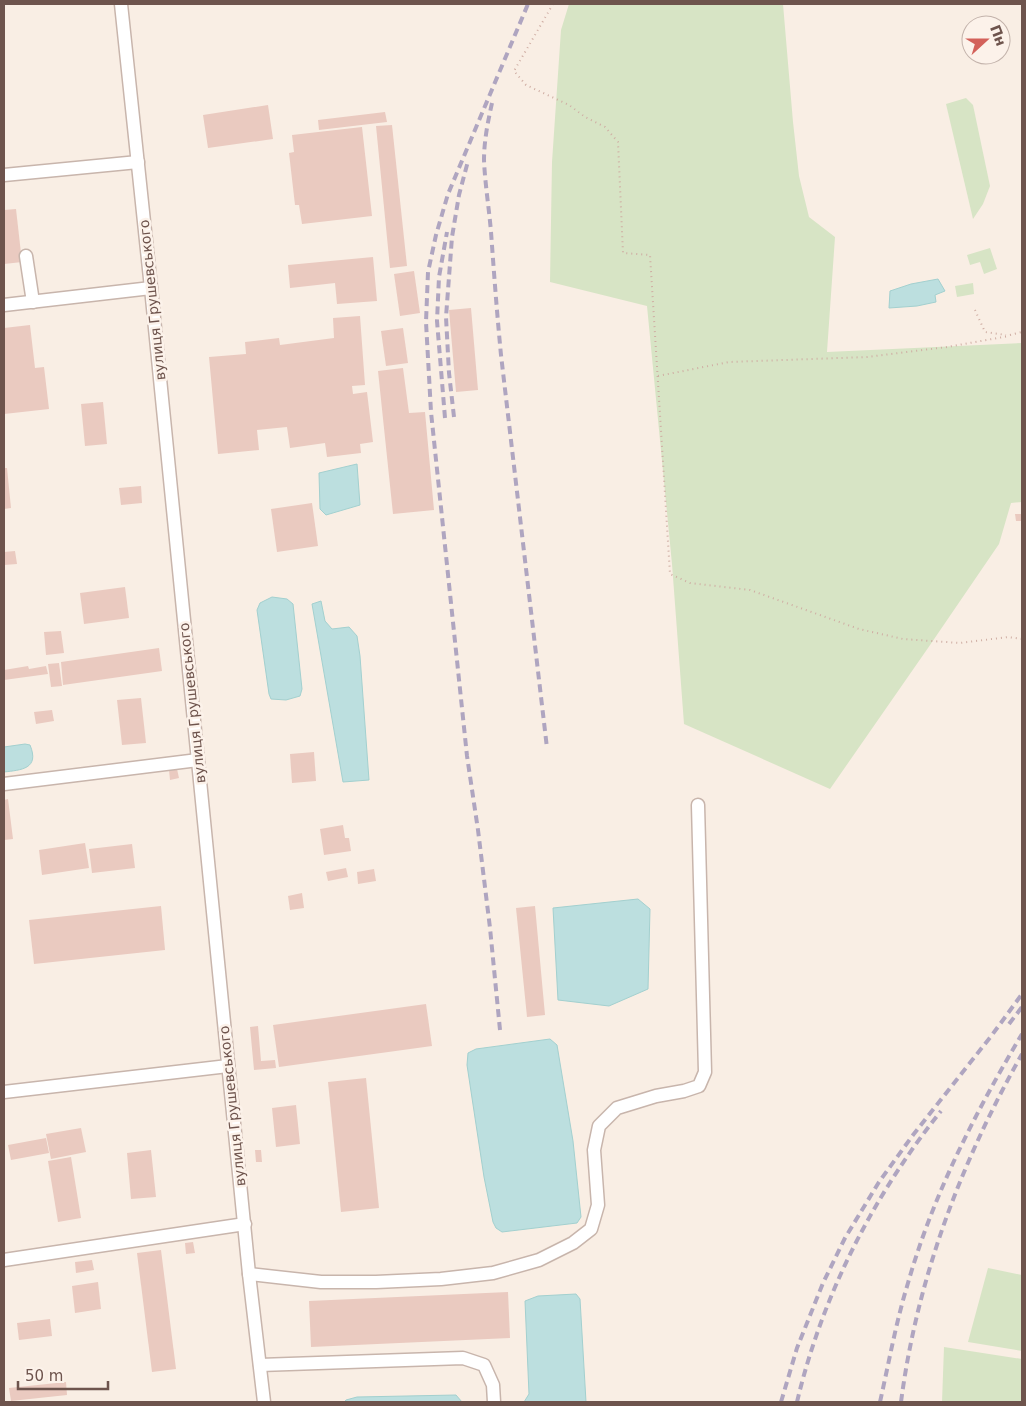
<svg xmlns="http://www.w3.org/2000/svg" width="1026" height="1406" font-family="'DejaVu Sans',sans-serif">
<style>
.green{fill:#d7e4c5}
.water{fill:#bcdfdf;stroke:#a3d0cf}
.building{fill:#eacac0}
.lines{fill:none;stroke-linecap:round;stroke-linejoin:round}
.minor-casing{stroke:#c8b5ac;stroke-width:15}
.path{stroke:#cfada3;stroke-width:2;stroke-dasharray:1 4;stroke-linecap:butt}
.minor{stroke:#fff;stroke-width:12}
.rail{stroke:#afa5c0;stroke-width:4;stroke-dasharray:8 5;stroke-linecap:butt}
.labels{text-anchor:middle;stroke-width:5;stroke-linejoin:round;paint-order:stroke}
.street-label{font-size:14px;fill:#6e544d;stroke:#fcf2ea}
</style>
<rect width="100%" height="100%" fill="#f9eee4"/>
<!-- green -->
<g class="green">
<polygon points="569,4 783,4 793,122 799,176 809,217 835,237 827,352 1022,343 1022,502 1011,503 999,544 928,648 830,789 684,724 672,564 647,306 550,282 552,162 561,30"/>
<polygon points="966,98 973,105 990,186 983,204 973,219 946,104"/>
<polygon points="990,248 997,269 984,274 980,262 970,265 967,255"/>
<polygon points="973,283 974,294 957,297 955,286"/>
<polygon points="988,1268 1022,1275 1022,1351 968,1342"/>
<polygon points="944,1347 1022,1359 1022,1402 942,1402"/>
</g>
<!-- water -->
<g class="water">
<polygon points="938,279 945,291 935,295 936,302 917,306 889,308 890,291 911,284"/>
<polygon points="357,464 360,505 326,515 320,509 319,473"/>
<polygon points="272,597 287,599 293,604 302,689 300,696 286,700 271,699 269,694 257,610 260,603"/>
<polygon points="321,601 325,621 332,629 349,627 357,636 360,656 369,780 343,782 312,604"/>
<path d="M25,744L30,745C40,769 21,770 4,772V747Z"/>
<polygon points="638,899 650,909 648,989 609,1006 558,1000 553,908"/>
<polygon points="550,1039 557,1045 573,1141 581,1217 577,1223 502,1232 496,1228 493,1222 484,1177 467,1065 468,1053 476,1049"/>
<polygon points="576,1294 580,1299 586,1402 524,1402 529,1394 525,1301 538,1296"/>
<polygon points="456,1395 462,1402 344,1402 346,1400 357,1397"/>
</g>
<!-- building -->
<g class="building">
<polygon points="268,105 273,139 208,148 203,115"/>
<polygon points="385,112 387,122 319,130 318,120"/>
<polygon points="392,125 407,266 390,268 376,126"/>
<polygon points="362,127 372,216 302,224 299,205 295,205 289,153 294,152 292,135"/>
<polygon points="16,209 22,262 4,264 4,210"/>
<polygon points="373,257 377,301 337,304 335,283 290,288 288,265"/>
<polygon points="414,271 420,313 400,316 394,274"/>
<polygon points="471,308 478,390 456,392 449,310"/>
<polygon points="360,316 365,385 352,386 353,394 367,392 373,442 360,444 361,453 327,457 325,443 290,448 287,427 257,430 259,450 218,454 209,357 246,354 245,342 279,338 280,345 334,338 333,318"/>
<polygon points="30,325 35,368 44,367 49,409 4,414 4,328"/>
<polygon points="403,328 408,363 386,366 381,331"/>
<polygon points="403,368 409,413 425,412 434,510 393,514 378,371"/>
<polygon points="103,402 107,444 85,446 81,404"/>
<polygon points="4,468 7,468 11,508 4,509"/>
<polygon points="141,486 142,503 121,505 119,488"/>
<polygon points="312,503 318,546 277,552 271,509"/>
<polygon points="1015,514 1021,514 1022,521 1016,521"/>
<polygon points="15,551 17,564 4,565 4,552"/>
<polygon points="125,587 129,618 84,624 80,593"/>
<polygon points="61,631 64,653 46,655 44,632"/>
<polygon points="159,648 162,671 63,685 61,662"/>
<polygon points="59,663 62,686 51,687 48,664"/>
<polygon points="28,666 29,669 46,666 48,674 4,680 4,670"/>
<polygon points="141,698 146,743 122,745 117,700"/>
<polygon points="52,710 54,721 36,724 34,712"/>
<polygon points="314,752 316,781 292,783 290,754"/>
<polygon points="177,769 179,778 170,780 169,770"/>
<polygon points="8,799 13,839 4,840 4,800"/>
<polygon points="343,825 345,838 349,838 351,851 324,855 320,829"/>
<polygon points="85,843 89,868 42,875 39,850"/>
<polygon points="132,844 135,868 92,873 89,849"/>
<polygon points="346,868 348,877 328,881 326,872"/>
<polygon points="374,869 376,881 358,884 357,872"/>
<polygon points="302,893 304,908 290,910 288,896"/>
<polygon points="161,906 165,950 34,964 29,920"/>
<polygon points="535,906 545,1015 527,1017 516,908"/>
<polygon points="426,1004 432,1046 279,1067 273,1025"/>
<polygon points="258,1026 261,1061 275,1060 276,1068 254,1070 250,1027"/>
<polygon points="366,1078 379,1208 341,1212 328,1082"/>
<polygon points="296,1105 300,1144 276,1147 272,1108"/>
<polygon points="81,1128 86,1152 51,1159 46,1134"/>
<polygon points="46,1138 49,1153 11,1160 8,1145"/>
<polygon points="151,1150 156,1197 131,1199 127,1153"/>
<polygon points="255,1150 261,1150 262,1162 256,1162"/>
<polygon points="71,1157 81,1218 58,1222 48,1161"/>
<polygon points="193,1242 195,1253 186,1254 185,1243"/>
<polygon points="161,1250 176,1369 152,1372 137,1253"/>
<polygon points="92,1260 94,1270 76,1273 75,1262"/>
<polygon points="98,1282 101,1309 75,1313 72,1286"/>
<polygon points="508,1292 510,1338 311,1347 309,1301"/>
<polygon points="50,1319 52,1336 19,1340 17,1323"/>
<polygon points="66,1382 67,1395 11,1401 9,1388"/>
</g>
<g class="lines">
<defs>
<g id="minor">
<polyline points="121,4 151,288 249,1274 264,1402"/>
<polyline points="4,175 138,162"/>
<polyline points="26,256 33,302"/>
<polyline points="4,305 151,288"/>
<polyline points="4,784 198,760"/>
<polyline points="4,1092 228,1066"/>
<polyline points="4,1260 245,1224"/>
<polyline points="249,1274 321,1282 376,1282 441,1279 493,1273 539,1260 573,1243 591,1229 598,1205 594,1150 599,1126 617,1108 656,1096 684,1091 699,1086 705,1072 698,805"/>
<polyline points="260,1365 463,1358 484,1365 493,1385 494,1402"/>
</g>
</defs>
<!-- minor casing -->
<use href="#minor" class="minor-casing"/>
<!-- path -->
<g class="path">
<polyline points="553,4 514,71 526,85 569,105 585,117 605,127 618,142 623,253 650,255 670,574 690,583 750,590 859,629 903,639 960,643 1008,637 1022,639"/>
<polyline points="975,310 985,332 1006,335"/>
<polyline points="1010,335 1022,332"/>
<polyline points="658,376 729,362 867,357 947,347 1009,336"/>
</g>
<!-- minor -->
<use href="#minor" class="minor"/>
<!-- rail -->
<g class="rail">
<path d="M492,103C488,121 484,141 484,160C485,184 489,208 491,232C494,273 497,314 501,355L547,748"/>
<polyline points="454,417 449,373 446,317 452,237 459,195 468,161"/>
<polyline points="445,418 437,321 439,277 447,232"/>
<polyline points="1009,1024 1022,1007"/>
<polyline points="500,1030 490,928 478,830 467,756 431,412 426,322 428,272 436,235 448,194 528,4"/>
<polyline points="781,1402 797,1348 823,1283 845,1238 879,1182 913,1135 992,1035 1022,994"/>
<path d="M797,1402C822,1296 873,1196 941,1111"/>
<path d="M880,1402C889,1362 896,1322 908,1283C933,1195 975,1113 1022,1034"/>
<path d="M901,1402C917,1279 961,1162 1022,1054"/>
</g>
</g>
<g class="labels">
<!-- street labels -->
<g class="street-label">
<text transform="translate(152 300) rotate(-96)" y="5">вулиця Грушевського</text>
<text transform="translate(192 703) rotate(-96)" y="5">вулиця Грушевського</text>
<text transform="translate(232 1106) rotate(-96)" y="5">вулиця Грушевського</text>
</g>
</g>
<!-- border -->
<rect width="1026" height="1406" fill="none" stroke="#6e544d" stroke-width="10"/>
<!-- north arrow -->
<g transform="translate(986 40) rotate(69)"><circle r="24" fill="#fcf2ea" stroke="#c3b3ab"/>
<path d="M0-4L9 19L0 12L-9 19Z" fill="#d3615a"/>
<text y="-8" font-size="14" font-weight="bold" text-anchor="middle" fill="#6e544d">Пн</text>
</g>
<!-- scale -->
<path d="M18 1381v8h90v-8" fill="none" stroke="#6e544d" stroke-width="2.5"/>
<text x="25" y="1381" font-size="15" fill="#6e544d" stroke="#fcf2ea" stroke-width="4" paint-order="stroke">50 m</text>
</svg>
